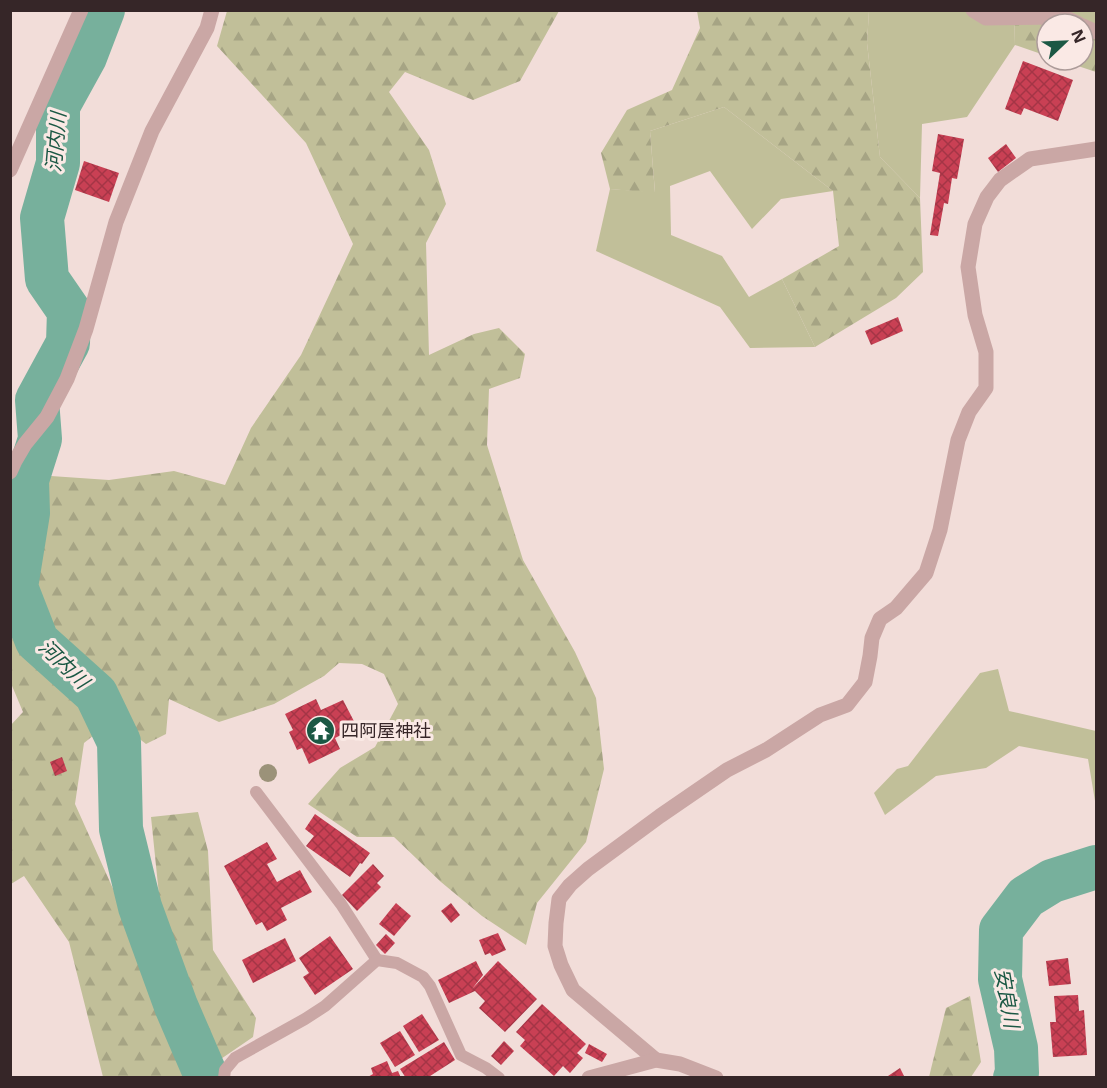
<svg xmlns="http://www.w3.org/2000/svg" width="1107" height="1088" font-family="'Noto Sans','Noto Sans JP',sans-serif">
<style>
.green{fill:#c1bf99}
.forest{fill:url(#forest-firs)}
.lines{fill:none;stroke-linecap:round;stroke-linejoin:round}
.river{stroke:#77b09c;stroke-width:44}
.building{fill:url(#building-cross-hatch)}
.lane{stroke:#caa7a5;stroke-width:12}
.street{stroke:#caa7a5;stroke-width:15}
.tree{fill:#9b9279}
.labels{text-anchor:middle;stroke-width:6;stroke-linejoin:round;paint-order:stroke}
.poi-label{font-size:18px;fill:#362628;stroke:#fae9e5;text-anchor:start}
.water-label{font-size:20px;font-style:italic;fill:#1b5844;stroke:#fae9e5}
</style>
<defs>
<pattern id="forest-firs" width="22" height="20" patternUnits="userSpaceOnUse" patternTransform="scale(1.5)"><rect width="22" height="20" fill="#c1bf99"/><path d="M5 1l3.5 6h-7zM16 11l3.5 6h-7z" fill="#a6a484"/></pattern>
<pattern id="building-cross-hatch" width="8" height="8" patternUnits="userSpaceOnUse" patternTransform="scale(1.5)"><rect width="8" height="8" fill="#c94054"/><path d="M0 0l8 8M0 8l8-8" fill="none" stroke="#a43546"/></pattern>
</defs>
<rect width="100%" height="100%" fill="#f2ddd9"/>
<!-- green -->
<g class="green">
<polygon points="869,11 1014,11 1015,45 967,117 922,124 920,198 880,157 867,43"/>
<polygon points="724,107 833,191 781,199 752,229 710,171 670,186 671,235 722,256 749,297 782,279 815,347 750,348 720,307 596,251 610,189 655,192 650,131"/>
<polygon points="998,669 1009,711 1096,731 1096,807 1088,759 1019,746 986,768 936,776 885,815 874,793 897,769 908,766 980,673"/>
</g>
<!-- forest -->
<g class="forest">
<polygon points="227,11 559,11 520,81 473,100 405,72 389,92 429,150 446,204 426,243 429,355 474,334 499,328 525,354 520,378 489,389 487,445 523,560 575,652 596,698 604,769 586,842 537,903 526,945 482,916 441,882 394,837 357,837 308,804 340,768 375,747 398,704 384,674 362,664 339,663 324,676 274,704 219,722 169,699 166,734 146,744 114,719 84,743 75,804 123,911 159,895 151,817 198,812 208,851 213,950 256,1018 253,1037 215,1063 205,1077 103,1077 69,942 24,876 11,884 10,726 23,712 10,681 10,530 15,496 51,476 109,480 174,471 225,485 251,428 301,355 353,244 306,143 217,46"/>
<polygon points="697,11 869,11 867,43 880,157 920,198 923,272 896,298 815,347 782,279 839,246 833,191 724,107 650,131 655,193 610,189 601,153 627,110 672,90 700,28"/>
<polygon points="1014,11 1096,11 1096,72 1060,60 1083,60 1083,24 1047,24 1047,56 1015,45"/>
<polygon points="970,996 981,1062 971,1077 929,1077 946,1008"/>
</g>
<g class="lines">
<!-- river -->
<g class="river">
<polyline points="103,10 85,57 58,106 58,163 42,218 47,279 69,311 68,343 37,400 40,439 27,480 28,513 16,587 37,641 96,694 119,742 121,829 140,907 176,1006 207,1078"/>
<polyline points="1015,1078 1017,1073 1016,1048 1000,979 1001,930 1026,897 1052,881 1096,867"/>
</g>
</g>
<!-- building -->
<g class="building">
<polygon points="1023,61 1073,80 1058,121 1024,108 1021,115 1005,109"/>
<polygon points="938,134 964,139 957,179 952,178 948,204 944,203 938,236 930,235 940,173 932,171"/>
<polygon points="1006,144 1016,158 998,172 988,158"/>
<polygon points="84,161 119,173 109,202 75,190"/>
<polygon points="898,317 903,331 871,345 865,331"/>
<polygon points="316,699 321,710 343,700 357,727 335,738 340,749 309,764 302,748 297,750 289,732 293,730 285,714"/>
<polygon points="62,757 67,771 55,776 50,762"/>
<polygon points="315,814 370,853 362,864 360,863 350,877 306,846 314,836 305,829"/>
<polygon points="267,842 277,859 267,864 277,882 300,870 312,892 281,908 287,920 267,931 262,922 256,925 224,866"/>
<polygon points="373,864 384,876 377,883 381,887 357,911 342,895"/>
<polygon points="396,903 411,916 394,936 379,924"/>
<polygon points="451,903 460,915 451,923 441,911"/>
<polygon points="498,933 506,950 492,956 490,953 485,955 479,940"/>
<polygon points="386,934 395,943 385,954 376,945"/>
<polygon points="330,936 353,969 315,995 303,977 309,973 299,958"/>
<polygon points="285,938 296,961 253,983 242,960"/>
<polygon points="1068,958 1071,984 1049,986 1046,961"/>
<polygon points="476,961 483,975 472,989 498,961 537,999 505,1032 479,1008 485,1001 475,991 449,1003 438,980"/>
<polygon points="1078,995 1079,1011 1084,1010 1087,1055 1053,1057 1050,1022 1056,1022 1054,996"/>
<polygon points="542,1004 586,1044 577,1053 583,1058 570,1073 563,1066 554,1076 520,1046 525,1040 516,1032"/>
<polygon points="422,1014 439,1040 419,1052 403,1026"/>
<polygon points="400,1031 415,1055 395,1067 380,1043"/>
<polygon points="504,1041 514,1051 501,1065 491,1056"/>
<polygon points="444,1042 455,1060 427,1078 406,1078 400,1069"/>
<polygon points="589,1044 607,1054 602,1062 585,1053"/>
<polygon points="387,1061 392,1073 398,1071 401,1078 366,1078 373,1074 371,1068"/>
<polygon points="900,1068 905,1078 885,1078"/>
</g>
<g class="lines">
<!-- lane -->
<g class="lane">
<polyline points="256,792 341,904 377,960"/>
<polyline points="224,1078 225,1070 235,1058 305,1019 325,1006 377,960 397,963 423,977 430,986 461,1055 486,1068 499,1078"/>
</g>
<!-- street -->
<g class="street">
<polyline points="973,10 986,18 1064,17 1079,24"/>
<polyline points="1083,26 1096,32"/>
<polyline points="10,170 81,10"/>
<polyline points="10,472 15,461 25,444 47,417 67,379 86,329 116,222 152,131 207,28 212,10"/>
<polyline points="656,1060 573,990 561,965 555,946 556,923 559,899 570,885 588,869 660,816 727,770 766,750 820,715 847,705 865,682 870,656 872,638 880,619 896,608 926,573 940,530 958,440 969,412 986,388 986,352 975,315 968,267 975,224 987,197 1000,180 1030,159 1096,149"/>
<polyline points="589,1078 656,1060 680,1064 716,1078"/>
</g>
</g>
<!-- trees -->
<circle class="tree" cx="268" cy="773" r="9"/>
<!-- icons -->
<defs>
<symbol id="temple-disc" viewBox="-11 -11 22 22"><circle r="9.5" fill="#1b5844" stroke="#fae9e5"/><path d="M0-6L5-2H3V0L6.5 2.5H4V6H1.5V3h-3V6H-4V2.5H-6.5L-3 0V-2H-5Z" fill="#fff"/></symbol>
</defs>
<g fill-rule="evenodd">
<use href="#temple-disc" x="304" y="714" width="33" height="33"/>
</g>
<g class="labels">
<!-- poi labels -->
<g class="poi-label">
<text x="341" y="737">四阿屋神社</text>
</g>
<!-- water labels -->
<g class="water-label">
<text transform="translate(56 142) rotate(-85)" y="7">河内川</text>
<text transform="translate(64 664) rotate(44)" y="7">河内川</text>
<text transform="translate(1007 998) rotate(80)" y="7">安良川</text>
</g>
</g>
<!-- border -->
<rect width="1107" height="1088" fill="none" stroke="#362628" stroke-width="24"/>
<!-- north arrow -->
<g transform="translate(1065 42) rotate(67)"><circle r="28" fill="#fae9e5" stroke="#ac9b99" stroke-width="1.5"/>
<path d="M0-4.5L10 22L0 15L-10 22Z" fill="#1b5844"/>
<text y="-9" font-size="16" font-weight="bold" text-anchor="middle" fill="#362628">N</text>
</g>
</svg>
